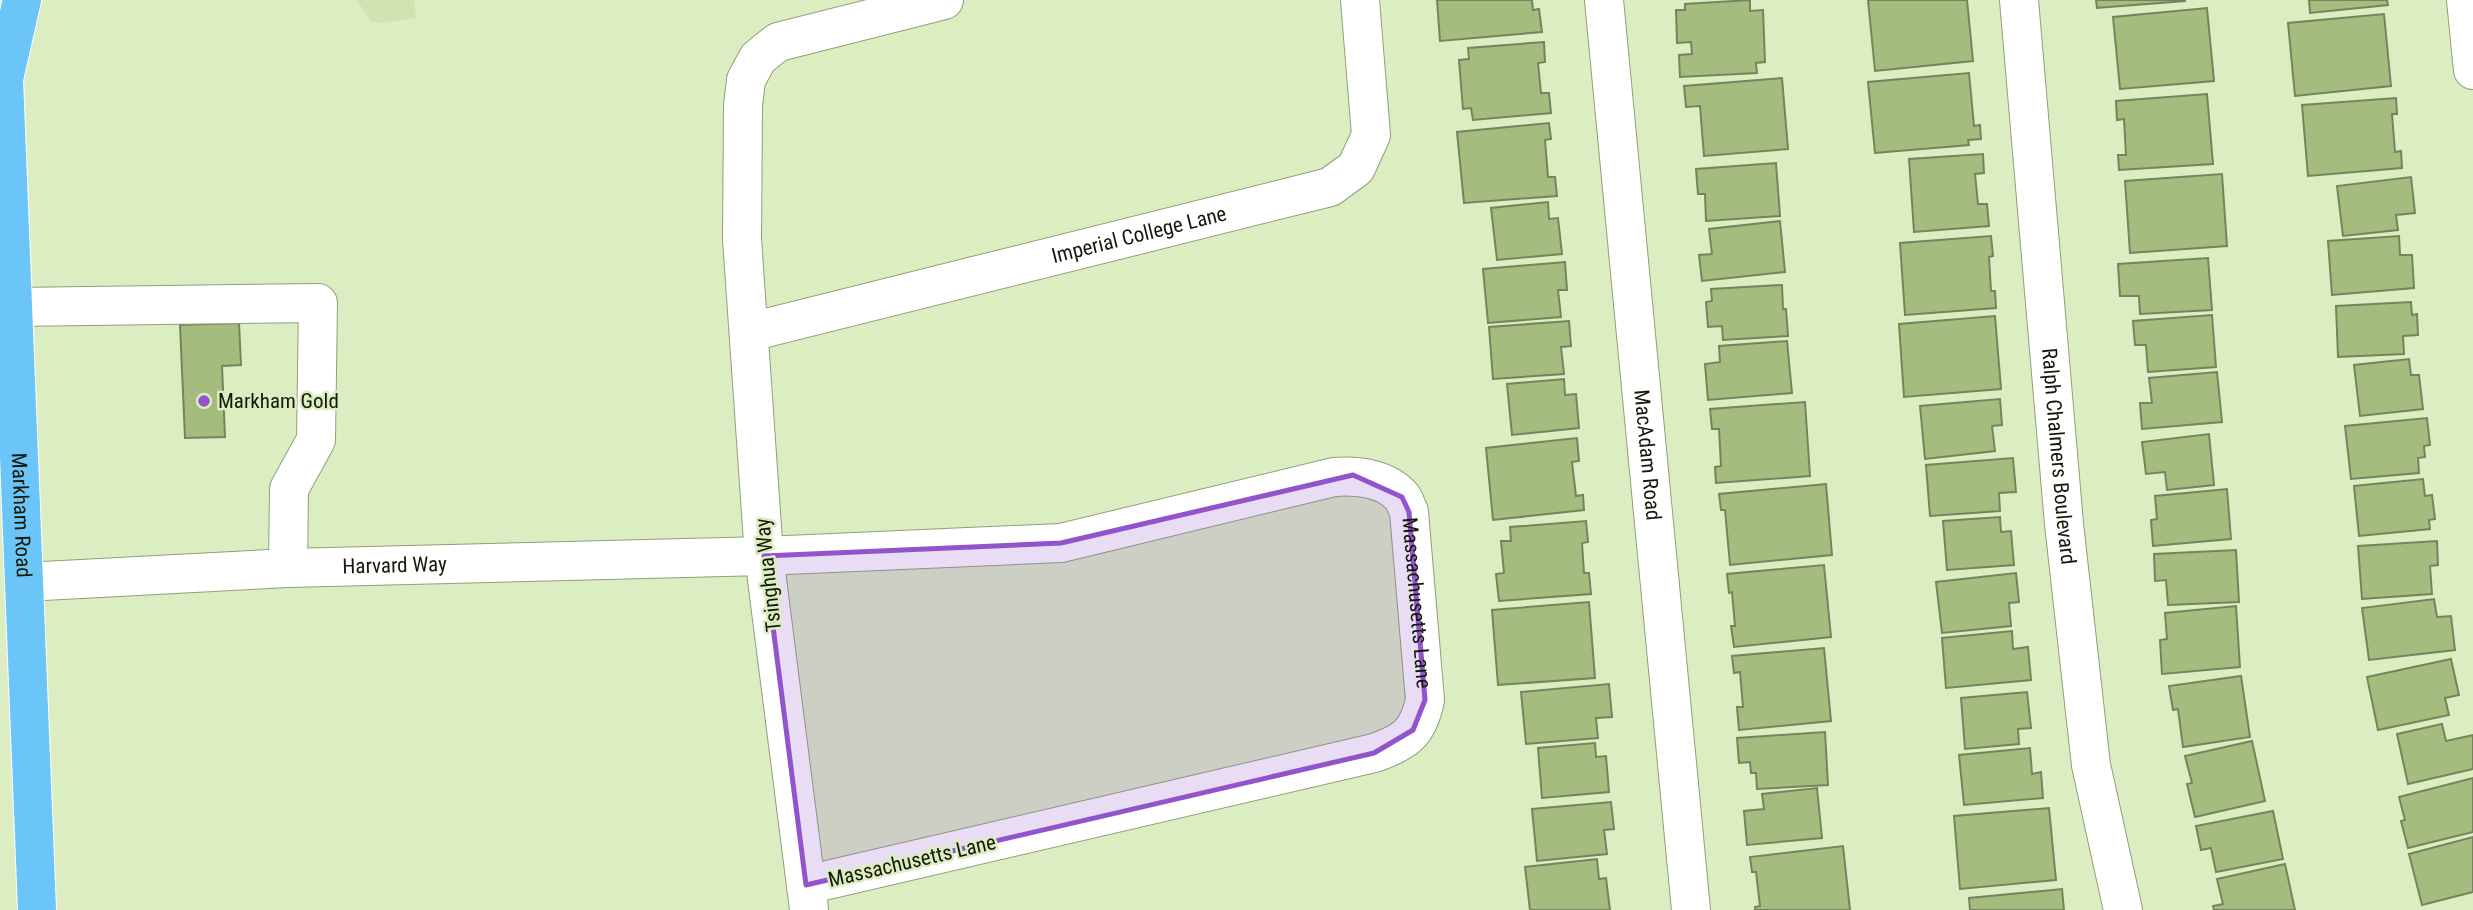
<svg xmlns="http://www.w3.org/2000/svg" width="2473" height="910" font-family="'Roboto Condensed',sans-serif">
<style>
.built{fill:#d0e4b1}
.building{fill:#a5bc7f;stroke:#75845d;stroke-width:2}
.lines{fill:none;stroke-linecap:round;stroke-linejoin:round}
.minor-casing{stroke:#90a077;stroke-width:40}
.major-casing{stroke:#fff;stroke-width:40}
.minor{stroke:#fff;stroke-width:38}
.major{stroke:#6cc5f9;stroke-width:38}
.marked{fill:#9154cb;fill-opacity:0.2;stroke:#9154cb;stroke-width:5;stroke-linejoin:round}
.poi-dot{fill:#9154cb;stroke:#dcedc2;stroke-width:2.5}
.labels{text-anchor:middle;stroke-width:5;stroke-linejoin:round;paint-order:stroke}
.street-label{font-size:21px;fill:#14190a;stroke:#dcedc2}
.poi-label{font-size:21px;fill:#14190a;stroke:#dcedc2;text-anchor:start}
</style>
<rect width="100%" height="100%" fill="#dcedc2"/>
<!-- built -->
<polygon class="built" points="357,0 414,0 416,18 379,23 371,22"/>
<!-- building -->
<g class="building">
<polygon points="1437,0 1532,0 1533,10 1539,9 1542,32 1440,41"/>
<polygon points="1750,0 1750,11 1763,10 1765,62 1756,63 1757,73 1680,77 1679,55 1692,54 1691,42 1677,43 1676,10 1685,10 1685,4"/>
<polygon points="1868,0 1967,0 1973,61 1875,71"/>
<polygon points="2096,0 2185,0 2185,1 2097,8"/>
<polygon points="2309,0 2387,0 2388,5 2310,13"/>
<polygon points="2207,8 2214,81 2120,89 2113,17"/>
<polygon points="2384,14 2391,86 2295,96 2288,23"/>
<polygon points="1544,42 1545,62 1538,63 1541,93 1549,93 1551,113 1473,120 1471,108 1463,109 1459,60 1469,59 1468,48"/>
<polygon points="1969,73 1974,126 1980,125 1981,139 1968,140 1969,145 1875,153 1868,82"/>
<polygon points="1782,78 1788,149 1704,156 1700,106 1686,107 1684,86"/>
<polygon points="2207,94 2213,164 2119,170 2118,155 2126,155 2124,119 2117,120 2116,101"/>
<polygon points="2396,98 2397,114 2392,114 2395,152 2401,151 2402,168 2308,176 2302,105"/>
<polygon points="1549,123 1551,139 1545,140 1548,177 1555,177 1557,196 1464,203 1457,132"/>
<polygon points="1983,154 1984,173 1975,174 1978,204 1987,204 1989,226 1914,232 1909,159"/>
<polygon points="1776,163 1780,216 1706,221 1705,194 1698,194 1696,169"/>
<polygon points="2222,174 2227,246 2130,253 2125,181"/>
<polygon points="2411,177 2415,213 2396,215 2398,230 2343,236 2337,186"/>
<polygon points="1548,202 1549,219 1558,218 1562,254 1497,260 1491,208"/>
<polygon points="1780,221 1785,272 1702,281 1699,255 1712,254 1709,229"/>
<polygon points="1991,236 1993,256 1989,257 1991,291 1995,291 1996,308 1905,315 1900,243"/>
<polygon points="2399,236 2400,255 2412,255 2414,288 2332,295 2328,241"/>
<polygon points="2208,258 2212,310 2140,314 2139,296 2120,296 2118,264"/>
<polygon points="1565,262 1567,290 1558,290 1561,317 1488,323 1483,269"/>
<polygon points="1782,285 1783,309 1786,309 1788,336 1723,340 1722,326 1708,327 1706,302 1712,301 1711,289"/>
<polygon points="2411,302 2412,315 2417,314 2418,335 2403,336 2404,354 2338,357 2336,306"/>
<polygon points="2212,315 2216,367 2148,372 2146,345 2135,345 2133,321"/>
<polygon points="1995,316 2001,389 1904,397 1899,324"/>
<polygon points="1569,321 1571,346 1561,347 1564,374 1493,379 1489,327"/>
<polygon points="239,323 241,365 222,366 225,437 185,438 180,325"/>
<polygon points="1787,341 1792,393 1708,400 1705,364 1720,362 1719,346"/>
<polygon points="2409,359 2411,375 2419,375 2423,409 2360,416 2354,365"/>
<polygon points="2217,372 2222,422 2142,429 2140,403 2152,403 2149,378"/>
<polygon points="1564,379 1565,395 1576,394 1579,428 1512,435 1507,384"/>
<polygon points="2000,399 2002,425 1992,426 1995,451 1925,459 1920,406"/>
<polygon points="1805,402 1810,476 1716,483 1715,467 1721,466 1719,429 1712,429 1710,409"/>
<polygon points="2427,418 2430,445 2424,446 2425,457 2418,458 2419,473 2351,479 2345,426"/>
<polygon points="2209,434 2214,485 2167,490 2165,472 2146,474 2142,442"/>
<polygon points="1577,438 1579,461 1572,462 1576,496 1583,495 1584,510 1493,520 1486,448"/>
<polygon points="2013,458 2016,492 1999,493 2000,511 1930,516 1926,465"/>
<polygon points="2423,479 2425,496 2432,495 2435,519 2429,520 2430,529 2359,536 2354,486"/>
<polygon points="1826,484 1832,555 1730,565 1725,510 1721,510 1719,494"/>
<polygon points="2227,489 2231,539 2153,546 2151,520 2157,519 2155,496"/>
<polygon points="2000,517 2001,532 2011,531 2014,565 1947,570 1943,521"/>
<polygon points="1586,521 1588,542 1582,543 1584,573 1589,573 1591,594 1499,601 1496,574 1504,573 1501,541 1511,541 1510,527"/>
<polygon points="2437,541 2438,565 2430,566 2432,594 2362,599 2358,546"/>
<polygon points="2236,550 2239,602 2168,605 2166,580 2155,581 2154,554"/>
<polygon points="1824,565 1831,637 1734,647 1731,626 1735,626 1732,592 1729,593 1727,574"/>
<polygon points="2016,573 2019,602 2009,603 2011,626 1942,633 1936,582"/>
<polygon points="2434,599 2437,617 2451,616 2455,650 2369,660 2362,608"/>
<polygon points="1589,602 1595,678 1498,685 1492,610"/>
<polygon points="2236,606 2240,667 2162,674 2160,640 2167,639 2165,613"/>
<polygon points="2012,631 2013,649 2028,647 2031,680 1946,688 1942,638"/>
<polygon points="1824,648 1831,721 1739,730 1737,707 1743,707 1740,672 1734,673 1732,656"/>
<polygon points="2451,659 2459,695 2445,698 2449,715 2378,730 2367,677"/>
<polygon points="2241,676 2250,737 2183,747 2178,709 2173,710 2169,686"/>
<polygon points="1609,684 1612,717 1596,718 1598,738 1526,744 1521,692"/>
<polygon points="2027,692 2031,728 2018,729 2019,744 1965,749 1961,698"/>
<polygon points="2442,724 2446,741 2473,735 2473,769 2408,784 2397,734"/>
<polygon points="1825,732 1828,785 1757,789 1756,773 1751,773 1750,762 1739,763 1737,738"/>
<polygon points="2252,741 2265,801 2195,817 2187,784 2192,783 2185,756"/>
<polygon points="1595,743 1596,757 1606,756 1609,792 1542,798 1538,748"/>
<polygon points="2030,748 2032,774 2041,772 2043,798 1964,805 1959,755"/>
<polygon points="2473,778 2473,832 2408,848 2401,821 2405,820 2399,797"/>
<polygon points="1817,788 1822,838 1747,845 1744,811 1764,809 1762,794"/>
<polygon points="1611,802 1614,829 1604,830 1607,854 1537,861 1532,809"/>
<polygon points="2049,808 2056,880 1960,889 1954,816"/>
<polygon points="2273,811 2283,859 2216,872 2211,848 2201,850 2196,826"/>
<polygon points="2473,837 2473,892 2422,905 2409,854"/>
<polygon points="1843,846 1850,910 1755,910 1755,907 1760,906 1756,872 1752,872 1750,857"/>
<polygon points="1597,859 1599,879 1606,878 1610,910 1530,910 1525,867"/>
<polygon points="2285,864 2295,910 2214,910 2213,906 2223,904 2217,879"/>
<polygon points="2062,889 2064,910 1970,910 1969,898"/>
</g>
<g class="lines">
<defs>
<g id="minor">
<path id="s1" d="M1604,0L1691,910"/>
<path id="s2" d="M2019,0L2064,524L2091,765L2123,910"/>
<polyline points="2466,0 2473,70"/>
<polyline points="13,307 318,303 316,440 289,489 288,568"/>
<path id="s3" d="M750,332L1330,187L1356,168L1371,135L1360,0"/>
<path id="s4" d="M24,582L288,568L764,556L1061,543L1334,477C1356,475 1386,478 1402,497C1405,501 1407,508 1409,512L1425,700C1418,733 1406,742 1374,753L806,885"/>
<polyline points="809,909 764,556 742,239 743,106 746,80 758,58 778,42 944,0"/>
</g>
<g id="major">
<path id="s5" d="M0,61L4,79L37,910"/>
<polyline points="4,79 22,0"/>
</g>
</defs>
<!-- minor casing -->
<use href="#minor" class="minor-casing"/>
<!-- major casing -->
<use href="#major" class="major-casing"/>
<!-- minor -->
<use href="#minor" class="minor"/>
<!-- major -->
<use href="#major" class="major"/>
</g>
<!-- marked area -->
<path class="marked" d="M1353,475L1402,497L1409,512L1425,700L1413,730L1374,753L806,885L764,556L1061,543Z"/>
<!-- markers -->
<circle class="poi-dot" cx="204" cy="401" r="7"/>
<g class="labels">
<!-- street labels -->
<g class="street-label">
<text dy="7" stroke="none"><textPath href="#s3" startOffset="401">Imperial College Lane</textPath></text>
<text dy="7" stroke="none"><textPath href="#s1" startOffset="457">MacAdam Road</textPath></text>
<text dy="7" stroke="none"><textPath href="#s2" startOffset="458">Ralph Chalmers Boulevard</textPath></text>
<text dy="7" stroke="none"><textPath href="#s5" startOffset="455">Markham Road</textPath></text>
<text dy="7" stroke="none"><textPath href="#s4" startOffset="371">Harvard Way</textPath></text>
<text transform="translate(768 575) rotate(-96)" y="7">Tsinghua Way</text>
<text dy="7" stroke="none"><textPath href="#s4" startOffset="1500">Massachusetts Lane</textPath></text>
<text transform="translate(912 861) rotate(-13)" y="7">Massachusetts Lane</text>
</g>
<!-- poi labels -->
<g class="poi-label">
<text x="218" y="408">Markham Gold</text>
</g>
</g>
</svg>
